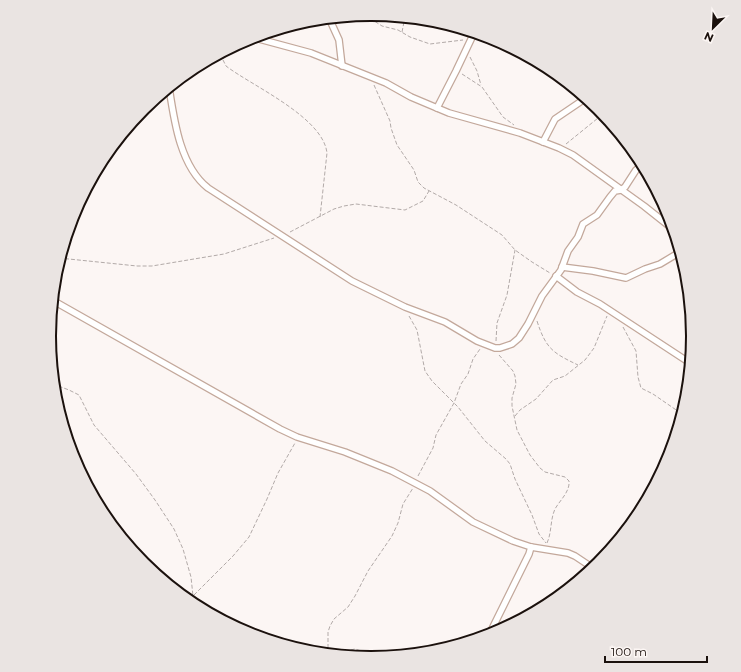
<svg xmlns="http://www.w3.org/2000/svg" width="741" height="672" font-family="Montserrat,sans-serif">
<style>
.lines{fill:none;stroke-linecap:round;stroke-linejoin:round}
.minor-casing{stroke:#c3a89b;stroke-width:8}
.path{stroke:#b2aaa8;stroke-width:1;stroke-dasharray:4 2;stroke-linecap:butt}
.minor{stroke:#fff;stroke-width:5.5}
.rim{fill:none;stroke:#1b110d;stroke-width:2}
</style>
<rect width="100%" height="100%" fill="#fcf6f4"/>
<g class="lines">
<defs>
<g id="minor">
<polyline points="329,18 339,40 342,66"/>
<polyline points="252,37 311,53 386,83 411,97 449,113 520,133 559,148 573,155 644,206 673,229"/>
<path d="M169,87C174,120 180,166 208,188L352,281L405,307L445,322L477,341L495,348H500L512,344L519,338L528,324L542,296L561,270L568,251L578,237L583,224L597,215L610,197L615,191L621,190L625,187L636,170L642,165"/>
<polyline points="437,108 456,71 474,33"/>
<polyline points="543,142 555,119 586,98"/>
<polyline points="562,267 593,271 626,278 645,269 660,264 680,252"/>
<polyline points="556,276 577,292 600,304 690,363"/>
<polyline points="52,300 280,429 297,437 345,452 392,471 430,491 473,522 513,541 531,547 568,553 575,556 593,568"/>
<polyline points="667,461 671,444 677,431"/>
<polyline points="191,603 193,604"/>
<polyline points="489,635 529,554 531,547"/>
</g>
</defs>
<!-- minor casing -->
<use href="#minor" class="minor-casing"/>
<!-- path -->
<g class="path">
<polyline points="365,15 382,26 398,30 410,37 430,44 463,40"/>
<polyline points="402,32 405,17"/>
<path d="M228,49L223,60L226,66C252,86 323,117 327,153L320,217"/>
<polyline points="470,57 477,71 481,85"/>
<polyline points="462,74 482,87 503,117 514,125"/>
<polyline points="374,85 390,121 391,128 397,145 414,170 418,182 424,188 456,205 502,235 515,250 532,262 550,273"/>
<polyline points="566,144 603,114"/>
<polyline points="290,232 334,209 344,206 356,204 405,210 423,201 429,191"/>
<polyline points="59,258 137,266 152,266 224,254 274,238"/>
<polyline points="409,316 417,330 425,371 432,381 458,407 485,441 506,459 510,464 515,479 532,515 539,534 546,543"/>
<path d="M537,321C546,349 553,353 578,365"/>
<polyline points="623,327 636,351 638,377 641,388 653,394 682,414"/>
<polyline points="496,341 497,323 507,295 515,250"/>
<path d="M499,355L513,371L515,376L516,384L512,398V406L517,430L530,455L540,468L545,472L565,477L569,481C570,492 560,500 555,509C550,520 552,532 547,543"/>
<polyline points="53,384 69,390 79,395 94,425 136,474 155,500 174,529 183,549 191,577 193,596"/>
<polyline points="515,416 520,410 536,399 553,380 565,376 585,360 594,348 607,316"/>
<polyline points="418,476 433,448 436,435 454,403 461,384 468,374 473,359 480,349"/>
<polyline points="194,595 233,556 249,537 267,499 278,473 295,443"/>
<polyline points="328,654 328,632 330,626 334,619 348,607 355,596 368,571 392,536 398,523 403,504 413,488"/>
<polyline points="340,655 346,651 355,649 371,654 380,653 390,656"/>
</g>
<!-- minor -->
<use href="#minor" class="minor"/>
</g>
<!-- crop -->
<path d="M0 0H741V672H0ZM56 336a315 315 0 1 1 630 0a315 315 0 1 1-630 0Z" fill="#eae4e2" fill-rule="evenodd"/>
<path class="rim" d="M56 336a315 315 0 1 1 630 0a315 315 0 1 1-630 0Z"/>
<!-- north arrow -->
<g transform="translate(713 28) rotate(204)" stroke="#fcf6f4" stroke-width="3" paint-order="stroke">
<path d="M0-3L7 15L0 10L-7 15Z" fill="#1b110d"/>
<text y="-6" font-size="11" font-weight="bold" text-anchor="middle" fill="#1b110d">N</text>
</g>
<!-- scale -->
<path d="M605 656v6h102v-6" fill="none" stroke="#1b110d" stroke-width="2"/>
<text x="611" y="656" font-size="12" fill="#1b110d" stroke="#fcf6f4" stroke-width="3" paint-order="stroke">100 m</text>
</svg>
